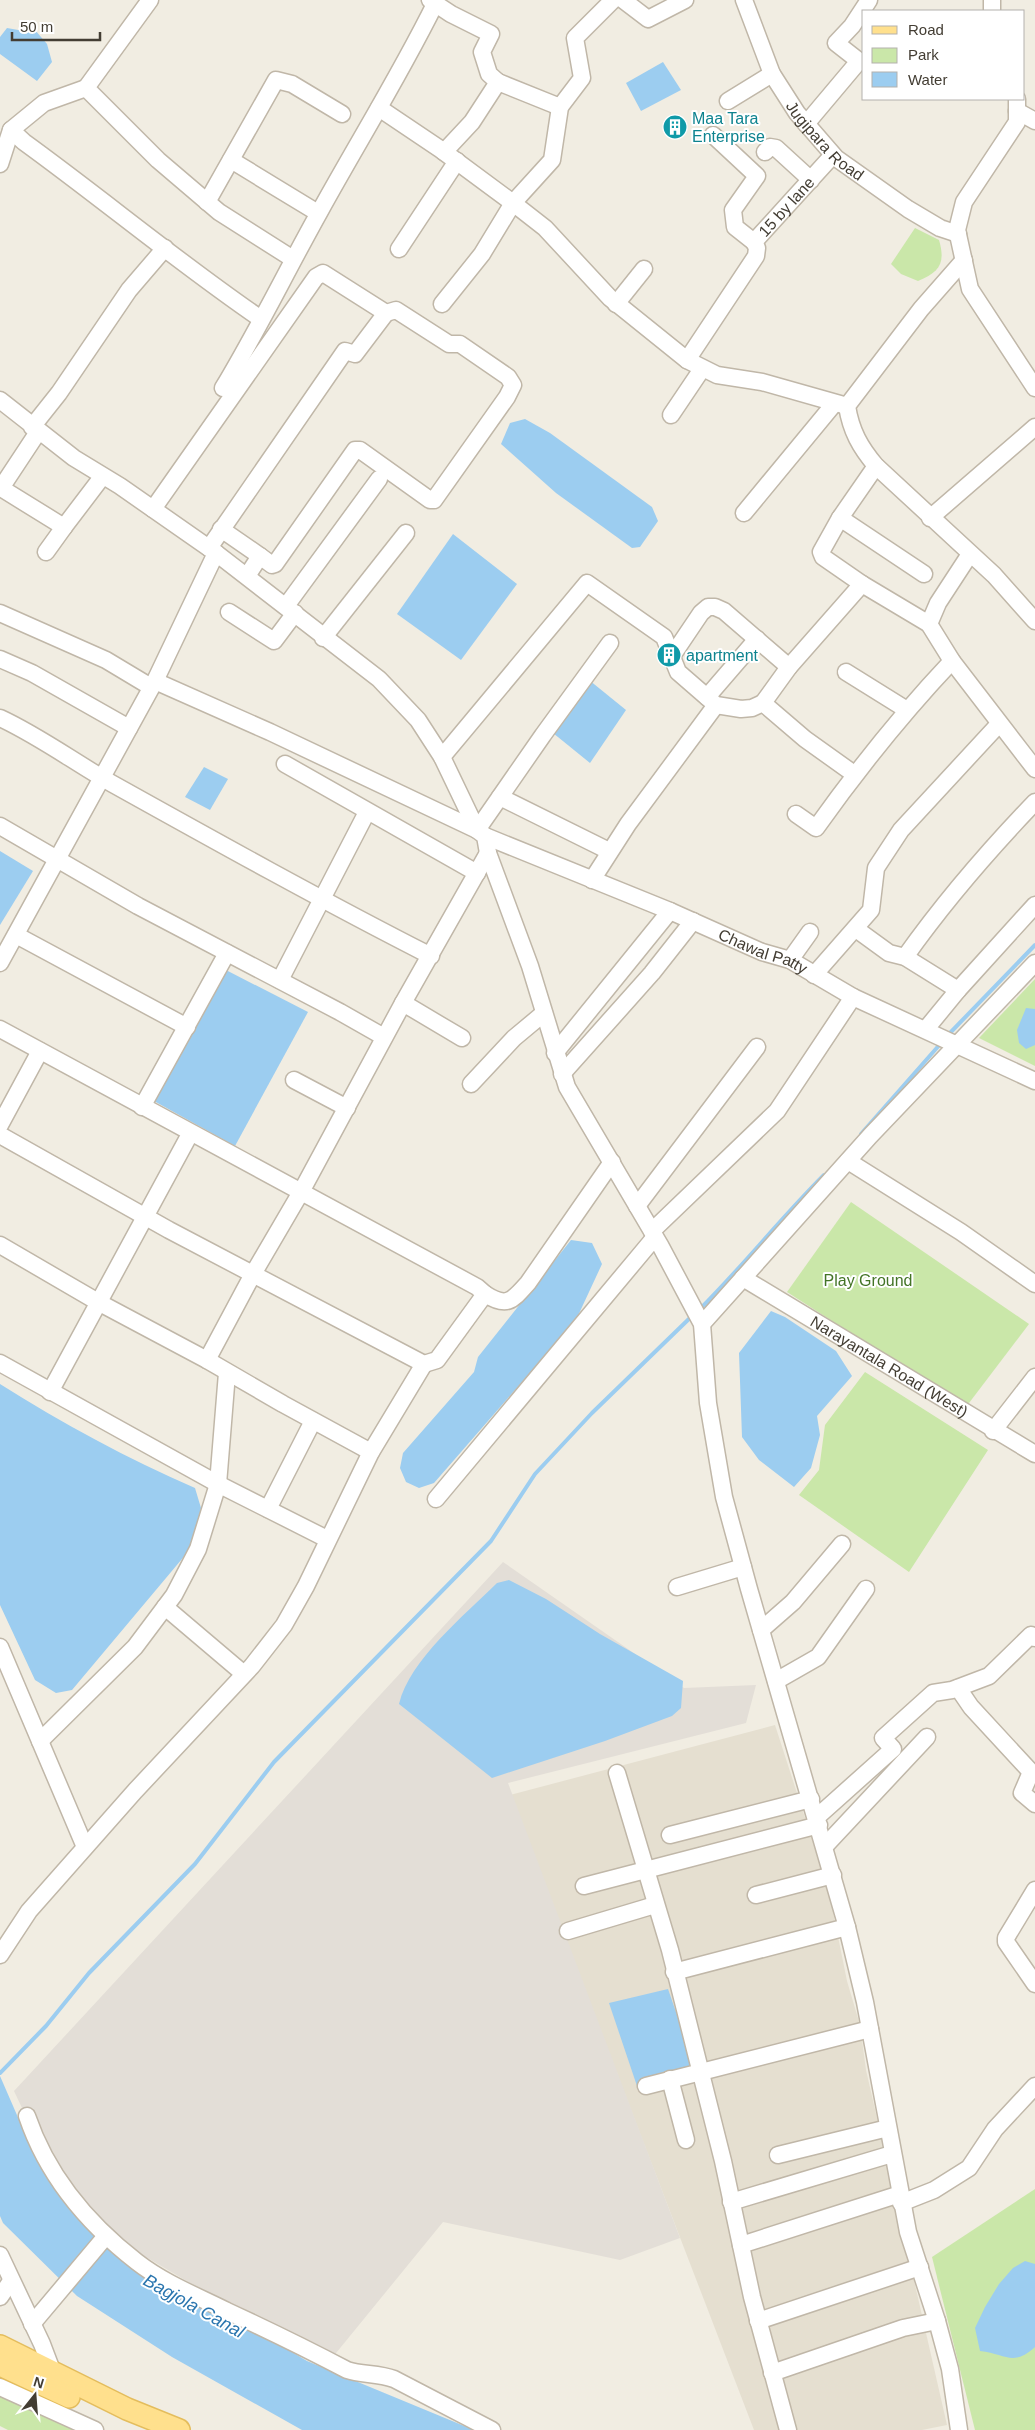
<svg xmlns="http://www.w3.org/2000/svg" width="1035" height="2430" font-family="Helvetica,sans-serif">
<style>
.residential{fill:#e5dfd0}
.industrial{fill:#e3ded7}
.green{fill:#cae7a9}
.water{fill:#9ccdf0}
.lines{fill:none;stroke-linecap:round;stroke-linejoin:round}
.stream{stroke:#9ccdf0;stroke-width:4}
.minor-casing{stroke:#c0b7a8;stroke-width:19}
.major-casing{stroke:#e4bd5d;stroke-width:24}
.minor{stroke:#fff;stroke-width:16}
.major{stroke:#ffe08d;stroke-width:21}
.labels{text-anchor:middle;stroke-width:4;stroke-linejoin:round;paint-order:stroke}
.culture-label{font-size:16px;fill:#0d838f;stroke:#fff;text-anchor:start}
.street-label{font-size:16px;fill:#433d33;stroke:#fff}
.park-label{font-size:16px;fill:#437426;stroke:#fff}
.water-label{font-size:18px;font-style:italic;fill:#2b76af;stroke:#fff}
</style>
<rect width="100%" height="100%" fill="#f1ede2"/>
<!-- residential -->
<polygon class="residential" points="775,1725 829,1892 847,1981 860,2025 866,2070 947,2425 922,2430 754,2430 510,1795"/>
<!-- industrial -->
<polygon class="industrial" points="503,1562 684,1688 756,1685 746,1723 508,1783 680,2238 620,2260 443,2222 332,2358 224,2303 107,2234 47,2161 14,2091"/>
<!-- green -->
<g class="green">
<path d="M915,228L939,240C946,264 939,272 918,281L901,274L891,264Z"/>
<polygon points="1035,979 1035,1066 979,1038"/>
<polygon points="851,1202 1029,1324 966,1407 787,1292"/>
<polygon points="865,1372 988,1450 909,1572 799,1495 819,1470 825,1425"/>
<polygon points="1035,2189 1035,2430 975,2430 932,2257"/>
<polygon points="0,2387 93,2430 8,2430 0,2426"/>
</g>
<!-- water -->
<g class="water">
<polygon points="7,28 24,31 35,30 47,44 52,62 37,81 0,54 0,37"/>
<polygon points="663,62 681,90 641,111 626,83"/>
<polygon points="525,419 550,433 652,507 658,521 640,547 632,548 556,493 501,444 510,423"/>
<polygon points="453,534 517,584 461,660 397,614"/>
<polygon points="589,680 626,710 590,763 553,733"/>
<polygon points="204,767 228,779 210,810 185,797"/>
<polygon points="0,851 33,871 0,925"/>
<polygon points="224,969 308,1012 235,1146 154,1101"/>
<polygon points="1026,1008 1035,1009 1035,1045 1026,1049 1019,1043 1017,1030"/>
<polygon points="571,1240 592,1243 602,1264 576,1320 434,1483 419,1488 406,1482 400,1468 403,1453 474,1372 478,1357"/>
<polygon points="771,1311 785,1317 836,1351 852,1376 817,1416 820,1435 811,1468 794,1487 759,1460 742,1437 739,1353"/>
<path d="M0,1384C62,1423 128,1459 195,1488L201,1508L192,1547L72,1690L56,1693L35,1680L0,1605Z"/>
<path d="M509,1580L546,1599L600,1634L683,1681L681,1708L672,1716L605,1741L492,1778L399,1704C410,1659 464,1616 497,1583Z"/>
<polygon points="668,1989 696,2070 637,2086 609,2003"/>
<polygon points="0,2076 20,2122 96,2235 307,2361 474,2430 302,2430 172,2357 77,2296 3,2223 0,2216"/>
<path d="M1025,2261L1035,2264V2347C1013,2367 1006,2354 980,2351L975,2328L985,2307L999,2284L1013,2268Z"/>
</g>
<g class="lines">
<!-- stream -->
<g class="stream">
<polyline points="948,1035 1035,945"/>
<polyline points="861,1134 942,1042"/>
<path d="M700,1309C743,1266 781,1218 824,1175"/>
<polyline points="0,2073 46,2026 89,1973 195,1864 274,1762 491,1541 535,1474 592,1413 693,1315"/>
</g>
<defs>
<g id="minor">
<polyline points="150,0 86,88 158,160 219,212 293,259"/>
<polyline points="430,0 451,14 491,34 482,52 489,74 498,82 472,122 444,152"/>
<polyline points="623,0 648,19 685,0"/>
<path id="s1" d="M744,0L772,74L797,113L836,158L908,209L940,228L958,234"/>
<polyline points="992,11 992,0"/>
<polyline points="498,82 560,107"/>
<polyline points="1017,99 1017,122 964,202 957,230 970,289 1035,388"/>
<polyline points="728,101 772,74"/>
<polyline points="379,108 440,149 513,203 545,228 610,298 687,360 717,375 762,382 847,406"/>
<polyline points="1017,111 1035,121"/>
<polyline points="806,124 859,61 836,43 852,26 869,0"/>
<path d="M11,130L24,142C104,200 179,263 261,319"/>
<path id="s2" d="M713,135L757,176L733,210L735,227L754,242L833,155"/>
<polyline points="765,152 770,147 776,148 811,180"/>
<polyline points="231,160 318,213"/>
<polyline points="0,164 11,130 44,103 86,88"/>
<polyline points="207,202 276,80 292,84 342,114"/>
<polyline points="399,249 457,161"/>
<path d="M964,260L921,309L847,406C851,431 860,447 876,466L994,575L1035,621"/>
<polyline points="442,304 482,254 513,203 552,160 560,107 582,78 575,38 613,0"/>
<polyline points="616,304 644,269"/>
<polyline points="687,360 756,256 757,248 754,242"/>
<path d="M223,388C258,330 287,270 320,211C358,142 400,75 435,4"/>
<polyline points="0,400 74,458 120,486 216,553 379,679 418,720 442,757 477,830 485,836 488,853 530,966 567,1087 660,1245 702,1324 708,1403 724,1497 749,1589 847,1927 865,2002 908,2232 937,2321 950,2369 959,2430"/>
<polyline points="671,415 702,369"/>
<polyline points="32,427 59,393 129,290 165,248"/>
<polyline points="38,432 1,488 64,527 46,552"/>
<polyline points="153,509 316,277 323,273 386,313 396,310 449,344 460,344 508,377 513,385 507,397 434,500 430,500 360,450 355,450 275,564 272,565 260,556 247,576"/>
<polyline points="744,513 834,404"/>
<polyline points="840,518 924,574"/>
<polyline points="930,518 1035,427"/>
<polyline points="64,527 102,477"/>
<polyline points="221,529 260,556"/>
<polyline points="209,548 345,351 355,354 386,313"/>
<polyline points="862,584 823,557 821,552 840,518 876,466"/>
<polyline points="286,606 379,479"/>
<polyline points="229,612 274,641 295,613"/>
<polyline points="0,613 106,660 151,687"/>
<polyline points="929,624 938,603 970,554"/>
<polyline points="323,638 406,533"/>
<polyline points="672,656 701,613 708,607 715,607 724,611 789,667"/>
<polyline points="0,659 32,673 129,728"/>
<polyline points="846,672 907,710"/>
<polyline points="155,681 270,732 477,830 543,735 610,643"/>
<polyline points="707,697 757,639"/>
<polyline points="763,703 789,667 862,584 929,624 952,661 1035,769"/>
<path d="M0,718C39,736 74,762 111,783C217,842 323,901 431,956"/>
<polyline points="442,757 587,583 664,637 678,672 716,705 741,709 752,708 763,703 805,739 854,774"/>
<polyline points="285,764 477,873"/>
<polyline points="500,797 609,851"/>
<path d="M796,814L816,828C858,769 902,714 952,661"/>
<polyline points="0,826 138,906 340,1012 384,1037"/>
<path id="s3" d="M485,836L670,911L762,952L790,960L853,997L1035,1081"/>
<polyline points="592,880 628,824 716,705"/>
<polyline points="856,929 889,953 905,957 958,990"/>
<polyline points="16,935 187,1027"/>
<path d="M905,957C944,902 988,851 1035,802"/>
<polyline points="790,960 810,932"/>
<polyline points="0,963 155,681 216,553"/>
<polyline points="814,975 871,910 876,868 901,830 999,724"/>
<polyline points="280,980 367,812"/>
<polyline points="403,1003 462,1038"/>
<polyline points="0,1029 477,1287 485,1294 437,1360 424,1364 169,1230 0,1135"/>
<polyline points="926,1029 958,990 1035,905"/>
<polyline points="555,1053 670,911"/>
<polyline points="562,1074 652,973 693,921"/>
<polyline points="294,1080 347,1108"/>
<polyline points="471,1084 514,1038 544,1013"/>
<polyline points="142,1107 227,953"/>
<polyline points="0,1125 40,1051"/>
<polyline points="848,1161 961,1232 1035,1284"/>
<polyline points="637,1206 757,1047"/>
<polyline points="652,1231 777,1111 853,997"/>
<polyline points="0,1245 98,1302 207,1360 283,1404 371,1452"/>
<path id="s4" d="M743,1278L1035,1454"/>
<path d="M485,1294C507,1308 512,1301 528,1283L612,1162"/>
<polyline points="702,1324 870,1136 1035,963"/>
<polyline points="207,1360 253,1274 301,1192 403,1003 488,853"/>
<polyline points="0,1363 218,1484 327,1539"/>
<polyline points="50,1392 190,1134"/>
<polyline points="993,1431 1035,1377"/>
<polyline points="436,1499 655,1237"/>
<polyline points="268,1509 313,1421"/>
<polyline points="677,1587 743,1567"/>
<polyline points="165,1607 244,1674"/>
<polyline points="761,1630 793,1602 842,1544"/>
<polyline points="0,1647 85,1847"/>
<polyline points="776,1681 818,1657 866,1589"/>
<polyline points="958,1688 971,1707 1031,1772 1022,1793 1035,1804"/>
<polyline points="40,1741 135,1647 174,1595 198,1549 218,1484 227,1373"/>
<polyline points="617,1773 670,1950 723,2161 752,2297 788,2430"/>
<polyline points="817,1817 893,1749 883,1738 933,1693 952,1690 989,1676 1031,1635 1035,1638"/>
<polyline points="670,1835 811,1799"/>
<polyline points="825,1846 927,1737"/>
<polyline points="584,1886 819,1825"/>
<polyline points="1035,1890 1006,1938 1006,1942 1035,1984"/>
<polyline points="756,1895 833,1875"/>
<polyline points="568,1931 655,1905"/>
<polyline points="0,1955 29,1911 135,1791 252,1666 284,1625 306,1586 371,1452 424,1364"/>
<polyline points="674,1972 847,1927"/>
<polyline points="670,2079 686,2140"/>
<polyline points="646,2086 870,2029"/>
<path d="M27,2116C47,2175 88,2224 137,2262C164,2283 197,2296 227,2311C268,2330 307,2349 347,2370C362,2375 378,2373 394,2379L492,2430"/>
<polyline points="778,2155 888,2128"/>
<polyline points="731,2202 892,2154"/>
<polyline points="901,2203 934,2190 969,2168 995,2129 1035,2086"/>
<polyline points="741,2245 900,2194"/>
<polyline points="0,2255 42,2344 53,2373"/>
<polyline points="0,2297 11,2281"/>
<polyline points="758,2321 920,2267"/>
<polyline points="32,2324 106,2236"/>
<polyline points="772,2373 903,2328 937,2321"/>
<polyline points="0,2387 95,2430"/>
</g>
<g id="major">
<polyline points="0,2346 127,2409 179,2430"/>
<polyline points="0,2365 69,2397"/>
</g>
</defs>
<!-- minor casing -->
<use href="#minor" class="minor-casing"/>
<!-- major casing -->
<use href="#major" class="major-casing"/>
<!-- minor -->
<use href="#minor" class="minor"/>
<!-- major -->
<use href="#major" class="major"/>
</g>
<!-- icons -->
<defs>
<symbol id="building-disc" viewBox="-11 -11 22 22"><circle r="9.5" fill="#0f9aa8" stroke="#fff"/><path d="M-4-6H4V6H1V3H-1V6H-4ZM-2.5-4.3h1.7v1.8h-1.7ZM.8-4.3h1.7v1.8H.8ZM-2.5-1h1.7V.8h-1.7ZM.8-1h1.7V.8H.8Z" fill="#fff"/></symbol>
</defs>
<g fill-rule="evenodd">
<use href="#building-disc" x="661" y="113" width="28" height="28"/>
<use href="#building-disc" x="655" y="641" width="28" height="28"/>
</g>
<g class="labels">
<!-- culture labels -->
<g class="culture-label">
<text x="692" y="124">Maa Tara<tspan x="692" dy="18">Enterprise</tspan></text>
<text x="686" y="661">apartment</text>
</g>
<!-- street labels -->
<g class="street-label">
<text dy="6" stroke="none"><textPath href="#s1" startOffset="165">Jugipara Road</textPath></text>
<text dy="6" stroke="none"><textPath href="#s2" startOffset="191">15 by lane</textPath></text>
<text dy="6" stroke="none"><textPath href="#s3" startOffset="301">Chawal Patty</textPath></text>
<text dy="6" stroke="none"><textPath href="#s4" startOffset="171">Narayantala Road (West)</textPath></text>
</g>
<!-- park labels -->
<g class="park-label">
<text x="868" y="1286">Play Ground</text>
</g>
<!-- water labels -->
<g class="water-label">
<text transform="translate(194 2306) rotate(29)" y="6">Bagjola Canal</text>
</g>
</g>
<!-- legend -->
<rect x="862" y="10" width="162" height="90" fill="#ffffff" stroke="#b4b1ad"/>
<rect x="872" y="26" width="25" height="8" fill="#ffe08d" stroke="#b4b1ad"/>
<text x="908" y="35" font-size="15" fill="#433d33">Road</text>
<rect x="872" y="48" width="25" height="15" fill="#cae7a9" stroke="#b4b1ad"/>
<text x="908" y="60" font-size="15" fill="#433d33">Park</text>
<rect x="872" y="72" width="25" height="15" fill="#9ccdf0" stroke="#b4b1ad"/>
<text x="908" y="85" font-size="15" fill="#433d33">Water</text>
<!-- north arrow -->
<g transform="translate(35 2395) rotate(17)" stroke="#ffffff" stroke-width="4" paint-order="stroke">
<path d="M0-4L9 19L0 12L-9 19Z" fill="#433d33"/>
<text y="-8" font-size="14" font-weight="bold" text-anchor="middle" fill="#433d33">N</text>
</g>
<!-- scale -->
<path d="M12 32v8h88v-8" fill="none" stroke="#433d33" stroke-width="2.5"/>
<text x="20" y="32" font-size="15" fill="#433d33" stroke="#ffffff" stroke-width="4" paint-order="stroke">50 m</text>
</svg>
